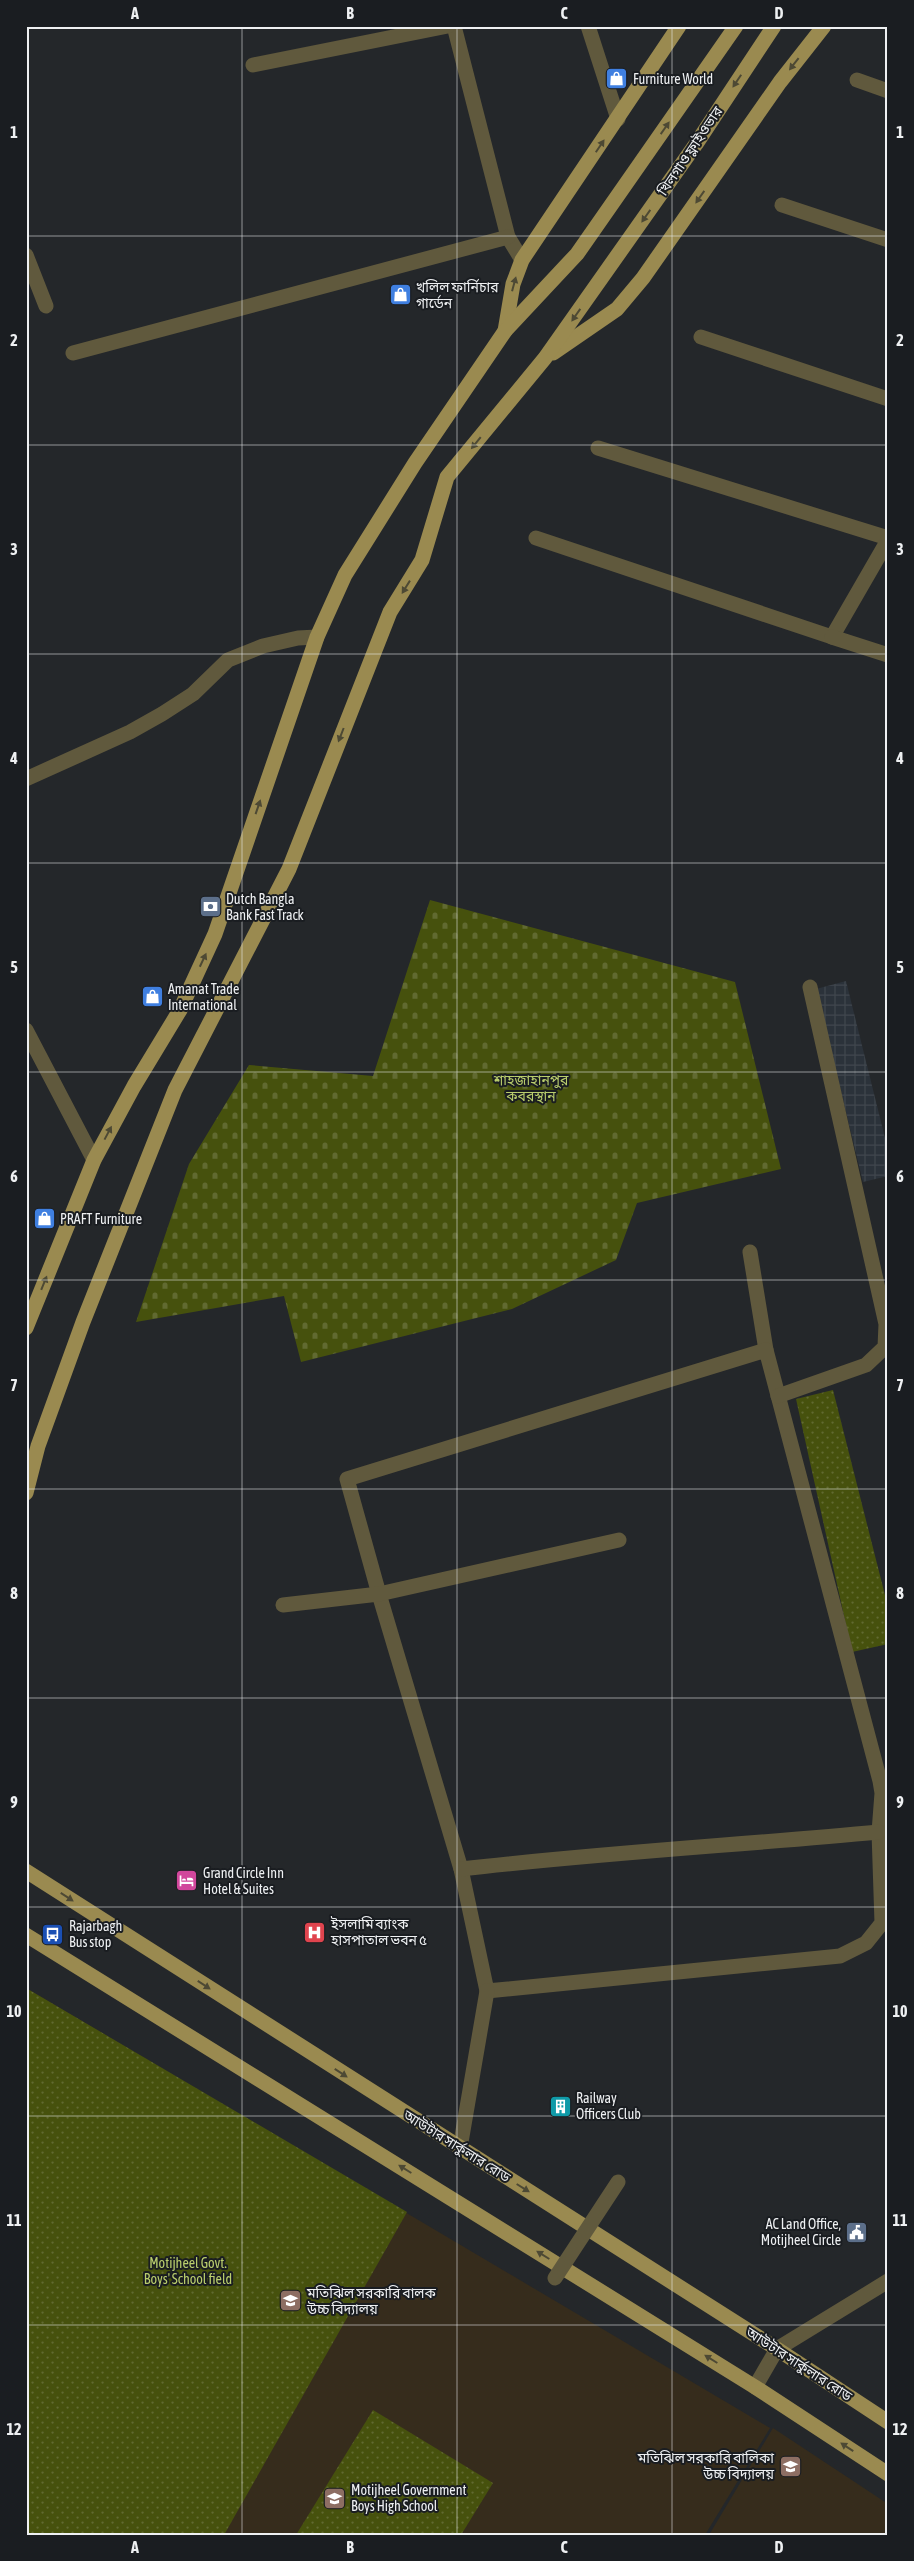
<svg xmlns="http://www.w3.org/2000/svg" width="914" height="2561" font-family="'Asap Condensed','Noto Sans Bengali',sans-serif">
<style>
.industrial{fill:url(#industrial-grid)}
.education{fill:#362c1c}
.cemetery{fill:url(#cemetery-stones)}
.park{fill:url(#park-dots)}
.lines{fill:none;stroke-linecap:round;stroke-linejoin:round}
.minor{stroke:#60593d;stroke-width:15}
.major{stroke:#9a8a50;stroke-width:15}
.minor-bridge{stroke:#60593d;stroke-width:15}
.oneway{fill:#4d4934}
.grid{fill:none;stroke:#eef0f2;stroke-width:1;stroke-opacity:0.55}
.labels{text-anchor:middle;stroke-width:4;stroke-linejoin:round;paint-order:stroke}
.poi-label{font-size:14px;fill:#eef0f2;stroke:#1a1d21;text-anchor:start}
.street-label{font-size:14px;fill:#eef0f2;stroke:#1a1d21}
.park-label{font-size:14px;fill:#bace6d;stroke:#1a1d21}
.neatline{fill:none;stroke:#eef0f2;stroke-width:2}
.grid-label{font-size:16px;text-anchor:middle;font-weight:bold;fill:#eef0f2}
</style>
<defs>
<pattern id="industrial-grid" width="8" height="8" patternUnits="userSpaceOnUse" patternTransform="scale(1.25)"><rect width="8" height="8" fill="#2b323a"/><path d="M0 4h8M4 0v8" fill="none" stroke="#40464d"/></pattern>
<pattern id="cemetery-stones" width="16" height="16" patternUnits="userSpaceOnUse" patternTransform="scale(1.25)"><rect width="16" height="16" fill="#46510d"/><path d="M2 7V4a2 2 0 0 1 4 0v3zM10 15v-3a2 2 0 0 1 4 0v3z" fill="#616a31"/></pattern>
<pattern id="park-dots" width="8" height="8" patternUnits="userSpaceOnUse" patternTransform="scale(1.25)"><rect width="8" height="8" fill="#46510d"/><path d="M2 2h.1M6 6h.1" fill="none" stroke="#616a31" stroke-width="1.8" stroke-linecap="round"/></pattern>
</defs>
<rect width="100%" height="100%" fill="#24272a"/>
<!-- industrial -->
<polygon class="industrial" points="846,981 888,1150 888,1176 863,1182 816,989"/>
<!-- education -->
<g class="education">
<polygon points="26,1988 770,2428 705,2535 26,2535"/>
<polygon points="773,2428 888,2504 888,2535 709,2535"/>
</g>
<!-- cemetery -->
<polygon class="cemetery" points="430,900 735,982 781,1169 637,1203 616,1260 512,1309 301,1362 284,1296 136,1322 189,1164 249,1065 373,1076"/>
<!-- park -->
<g class="park">
<polygon points="833,1390 888,1607 888,1644 852,1652 796,1399"/>
<polygon points="26,1988 407,2212 224,2535 26,2535"/>
<polygon points="373,2410 493,2483 461,2535 296,2535"/>
</g>
<g class="lines">
<!-- minor -->
<g class="minor">
<polyline points="454,26 508,237 522,260"/>
<polyline points="588,26 618,119"/>
<polyline points="253,65 448,26"/>
<polyline points="857,80 888,91"/>
<polyline points="782,205 888,240"/>
<polyline points="26,255 46,306"/>
<polyline points="701,337 888,399"/>
<polyline points="73,353 508,237"/>
<polyline points="598,448 888,538"/>
<polyline points="536,538 832,637 888,540"/>
<polyline points="832,637 888,655"/>
<polyline points="26,779 130,732 162,714 193,694 228,660 263,646 298,638 317,637"/>
<polyline points="26,1030 94,1160"/>
<polyline points="750,1252 766,1350"/>
<polygon points="766,1350 880,1781 882,1793 879,1832 882,1923 866,1943 840,1956 487,1991 461,1869 379,1594 347,1479"/>
<polyline points="778,1396 866,1365 885,1347 886,1324 810,987"/>
<polyline points="283,1605 379,1594 619,1540"/>
<path d="M461,1869C600,1853 740,1845 879,1832"/>
<polyline points="460,2148 487,1991"/>
<polyline points="755,2387 777,2349 888,2281"/>
</g>
<!-- major -->
<g class="major">
<polyline points="505,331 513,284 522,260 679,26"/>
<polyline points="553,353 617,309 643,278 780,82 824,26"/>
<polyline points="26,1328 94,1160 134,1086 180,1010 215,934 317,637 345,575 415,463 505,331 577,254 736,26"/>
<polyline points="26,1493 38,1446 83,1322 175,1090 289,869 390,612 422,560 447,477 545,358 696,144 774,26"/>
<polyline points="26,1871 777,2349 888,2422"/>
<polyline points="26,1935 755,2387 888,2474"/>
</g>
<!-- minor-bridge -->
<polyline class="minor-bridge" points="555,2278 618,2182"/>
</g>
<!-- one-way arrows -->
<defs><path id="oneway-solid" d="M-6-.8H1V-3.2L6.5 0L1 3.2V.8H-6Z" transform="scale(1.25)"/></defs>
<g class="oneway">
<use href="#oneway-solid" transform="translate(794 64) rotate(128)"/>
<use href="#oneway-solid" transform="translate(737 81) rotate(124)"/>
<use href="#oneway-solid" transform="translate(665 128) rotate(-55)"/>
<use href="#oneway-solid" transform="translate(600 146) rotate(-56)"/>
<use href="#oneway-solid" transform="translate(700 197) rotate(125)"/>
<use href="#oneway-solid" transform="translate(646 216) rotate(125)"/>
<use href="#oneway-solid" transform="translate(514 284) rotate(-75)"/>
<use href="#oneway-solid" transform="translate(576 315) rotate(125)"/>
<use href="#oneway-solid" transform="translate(476 443) rotate(129)"/>
<use href="#oneway-solid" transform="translate(406 587) rotate(122)"/>
<use href="#oneway-solid" transform="translate(341 735) rotate(111)"/>
<use href="#oneway-solid" transform="translate(258 807) rotate(-71)"/>
<use href="#oneway-solid" transform="translate(203 960) rotate(-65)"/>
<use href="#oneway-solid" transform="translate(108 1133) rotate(-62)"/>
<use href="#oneway-solid" transform="translate(44 1283) rotate(-68)"/>
<use href="#oneway-solid" transform="translate(67 1897) rotate(33)"/>
<use href="#oneway-solid" transform="translate(204 1985) rotate(33)"/>
<use href="#oneway-solid" transform="translate(341 2073) rotate(33)"/>
<use href="#oneway-solid" transform="translate(405 2169) rotate(-148)"/>
<use href="#oneway-solid" transform="translate(523 2188) rotate(32)"/>
<use href="#oneway-solid" transform="translate(543 2255) rotate(-148)"/>
<use href="#oneway-solid" transform="translate(711 2359) rotate(-148)"/>
<use href="#oneway-solid" transform="translate(847 2447) rotate(-147)"/>
</g>
<!-- grid -->
<path class="grid" d="M242,26V2535M457,26V2535M672,26V2535M26,236H888M26,445H888M26,654H888M26,863H888M26,1072H888M26,1280H888M26,1489H888M26,1698H888M26,1907H888M26,2116H888M26,2325H888"/>
<!-- icons -->
<defs>
<symbol id="shop-square" viewBox="-11 -11 22 22"><rect x="-9" y="-9" width="18" height="18" rx="4" fill="#3f7fe0" stroke="#1a1d21"/><path d="M-5-2.5h2.3a2.7 3.5 0 0 1 5.4 0H5L5.5 6h-11ZM-1.5-2.5h3a1.5 2.3 0 0 0-3 0Z" fill="#fff"/></symbol>
<symbol id="bank-square" viewBox="-11 -11 22 22"><rect x="-9" y="-9" width="18" height="18" rx="4" fill="#5c6f8a" stroke="#1a1d21"/><path d="M-6-4H6V4H-6ZM0-2.3a2.3 2.3 0 1 0 0 4.6a2.3 2.3 0 1 0 0-4.6Z" fill="#fff"/></symbol>
<symbol id="hotel-square" viewBox="-11 -11 22 22"><rect x="-9" y="-9" width="18" height="18" rx="4" fill="#d1479c" stroke="#1a1d21"/><path d="M-6-4.5h1.5V1H6V5H4.5V3h-9V5H-6ZM-4 0a1.8 1.8 0 1 1 3.6 0ZM.5 0V-2.5h3Q6-2.5 6 0Z" fill="#fff"/></symbol>
<symbol id="hospital-square" viewBox="-11 -11 22 22"><rect x="-9" y="-9" width="18" height="18" rx="4" fill="#e0444e" stroke="#1a1d21"/><path d="M-5-5h3v3.5h4V-5h3V5h-3V1.5h-4V5h-3Z" fill="#fff"/></symbol>
<symbol id="bus-square" viewBox="-11 -11 22 22"><rect x="-9" y="-9" width="18" height="18" rx="4" fill="#1a4fb4" stroke="#1a1d21"/><path d="M-5-6H5V4H4V6H2V4H-2V6H-4V4H-5ZM-3.5-4V0h7V-4ZM-3.5 1.2v1.5H-2V1.2ZM2 1.2v1.5H3.5V1.2Z" fill="#fff"/></symbol>
<symbol id="building-square" viewBox="-11 -11 22 22"><rect x="-9" y="-9" width="18" height="18" rx="4" fill="#0f9aa8" stroke="#1a1d21"/><path d="M-4-6H4V6H1V3H-1V6H-4ZM-2.5-4.3h1.7v1.8h-1.7ZM.8-4.3h1.7v1.8H.8ZM-2.5-1h1.7V.8h-1.7ZM.8-1h1.7V.8H.8Z" fill="#fff"/></symbol>
<symbol id="civic-square" viewBox="-11 -11 22 22"><rect x="-9" y="-9" width="18" height="18" rx="4" fill="#5c6f8a" stroke="#1a1d21"/><path d="M-.6-6.5H3V-4.5H.6V-3L4-1V1h2V6H-6V1h2V-1L-.6-3ZM-1.2 2.5V6h2.4V2.5Z" fill="#fff"/></symbol>
<symbol id="school-square" viewBox="-11 -11 22 22"><rect x="-9" y="-9" width="18" height="18" rx="4" fill="#8d6e63" stroke="#1a1d21"/><path d="M0-5L7-2L0 1L-7-2ZM-4 1L0 2.5L4 1V4Q0 6-4 4Z" fill="#fff"/></symbol>
</defs>
<g fill-rule="evenodd">
<use href="#shop-square" x="604" y="66" width="25" height="25"/>
<use href="#shop-square" x="388" y="282" width="25" height="25"/>
<use href="#bank-square" x="198" y="894" width="25" height="25"/>
<use href="#shop-square" x="140" y="984" width="25" height="25"/>
<use href="#shop-square" x="32" y="1206" width="25" height="25"/>
<use href="#hotel-square" x="174" y="1868" width="25" height="25"/>
<use href="#hospital-square" x="302" y="1920" width="25" height="25"/>
<use href="#bus-square" x="40" y="1922" width="25" height="25"/>
<use href="#building-square" x="548" y="2094" width="25" height="25"/>
<use href="#civic-square" x="844" y="2220" width="25" height="25"/>
<use href="#school-square" x="278" y="2288" width="25" height="25"/>
<use href="#school-square" x="778" y="2454" width="25" height="25"/>
<use href="#school-square" x="322" y="2486" width="25" height="25"/>
</g>
<g class="labels">
<!-- poi labels -->
<g class="poi-label">
<text x="633" y="84">Furniture World</text>
<text x="416" y="292">খলিল ফার্নিচার<tspan x="416" dy="16">গার্ডেন</tspan></text>
<text x="226" y="904">Dutch Bangla<tspan x="226" dy="16">Bank Fast Track</tspan></text>
<text x="168" y="994">Amanat Trade<tspan x="168" dy="16">International</tspan></text>
<text x="60" y="1224">PRAFT Furniture</text>
<text x="203" y="1878">Grand Circle Inn<tspan x="203" dy="16">Hotel &amp; Suites</tspan></text>
<text x="331" y="1929">ইসলামি ব্যাংক<tspan x="331" dy="16">হাসপাতাল ভবন ৫</tspan></text>
<text x="69" y="1931">Rajarbagh<tspan x="69" dy="16">Bus stop</tspan></text>
<text x="576" y="2103">Railway<tspan x="576" dy="16">Officers Club</tspan></text>
<text x="841" y="2229" text-anchor="end">AC Land Office,<tspan x="841" dy="16">Motijheel Circle</tspan></text>
<text x="307" y="2298">মতিঝিল সরকারি বালক<tspan x="307" dy="16">উচ্চ বিদ্যালয়</tspan></text>
<text x="774" y="2463" text-anchor="end">মতিঝিল সরকারি বালিকা<tspan x="774" dy="16">উচ্চ বিদ্যালয়</tspan></text>
<text x="351" y="2495">Motijheel Government<tspan x="351" dy="16">Boys High School</tspan></text>
</g>
<!-- street labels -->
<g class="street-label">
<text transform="translate(690 151) rotate(-56)" y="5">খিলগাও ফ্লাইওভার</text>
<text transform="translate(457 2146) rotate(32)" y="5">আউটার সার্কুলার রোড</text>
<text transform="translate(799 2364) rotate(33)" y="5">আউটার সার্কুলার রোড</text>
</g>
<!-- park labels -->
<g class="park-label">
<text x="531" y="1085">শাহজাহানপুর<tspan x="531" dy="16">কবরস্থান</tspan></text>
<text x="188" y="2268">Motijheel Govt.<tspan x="188" dy="16">Boys' School field</tspan></text>
</g>
</g>
<!-- border -->
<rect width="914" height="2561" fill="none" stroke="#1a1d21" stroke-width="55"/>
<rect x="28" y="28" width="858" height="2506" class="neatline"/>
<g class="grid-label">
<text x="135" y="19">A</text>
<text x="350" y="19">B</text>
<text x="564" y="19">C</text>
<text x="779" y="19">D</text>
<text x="14" y="138">1</text>
<text x="900" y="138">1</text>
<text x="14" y="346">2</text>
<text x="900" y="346">2</text>
<text x="14" y="555">3</text>
<text x="900" y="555">3</text>
<text x="14" y="764">4</text>
<text x="900" y="764">4</text>
<text x="14" y="973">5</text>
<text x="900" y="973">5</text>
<text x="14" y="1182">6</text>
<text x="900" y="1182">6</text>
<text x="14" y="1391">7</text>
<text x="900" y="1391">7</text>
<text x="14" y="1599">8</text>
<text x="900" y="1599">8</text>
<text x="14" y="1808">9</text>
<text x="900" y="1808">9</text>
<text x="14" y="2017">10</text>
<text x="900" y="2017">10</text>
<text x="14" y="2226">11</text>
<text x="900" y="2226">11</text>
<text x="14" y="2435">12</text>
<text x="900" y="2435">12</text>
<text x="135" y="2553">A</text>
<text x="350" y="2553">B</text>
<text x="564" y="2553">C</text>
<text x="779" y="2553">D</text>
</g>
</svg>
